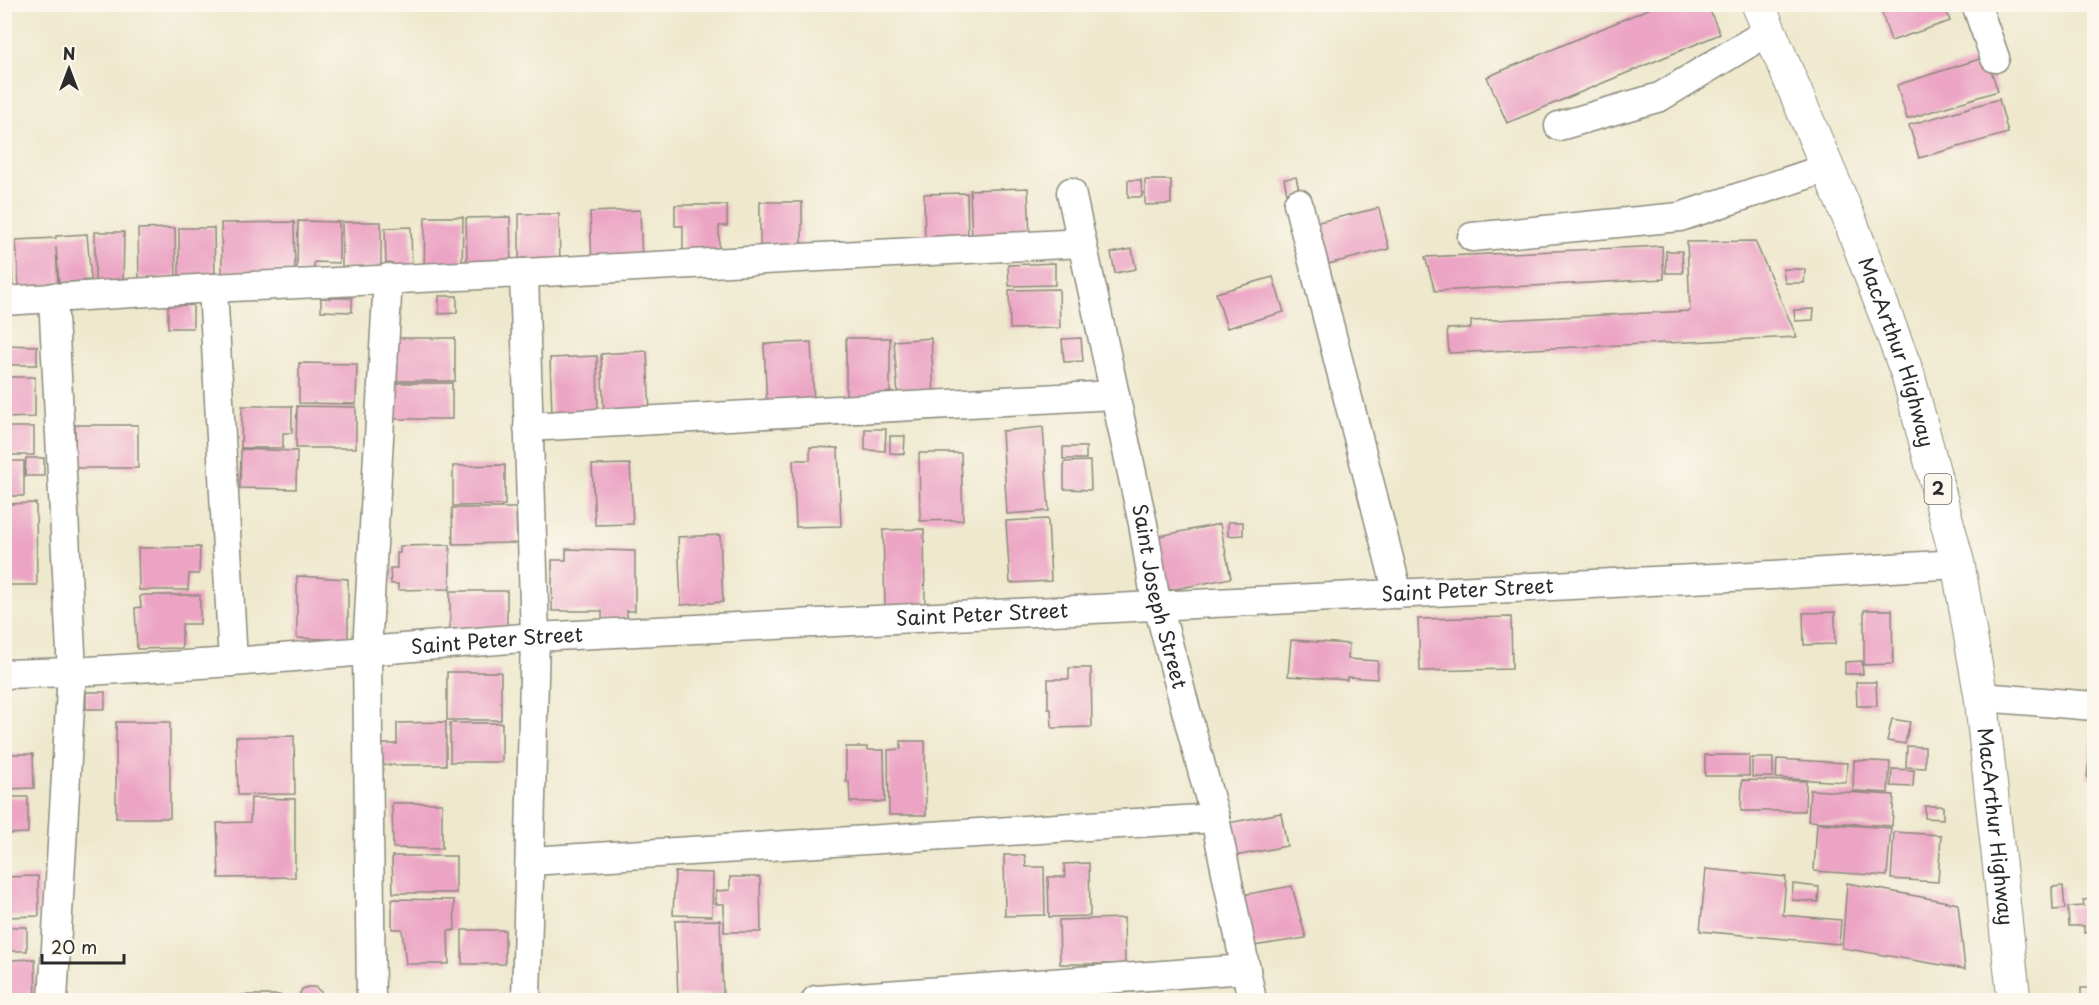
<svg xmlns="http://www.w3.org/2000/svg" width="2099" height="1005" font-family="'Playpen Sans',sans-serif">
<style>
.building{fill:#eca4c4}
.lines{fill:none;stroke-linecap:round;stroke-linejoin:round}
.minor-casing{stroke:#8c8a7c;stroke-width:31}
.highway-casing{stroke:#8c8a7c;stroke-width:35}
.minor{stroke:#fff;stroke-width:28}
.highway{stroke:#fff;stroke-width:33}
.labels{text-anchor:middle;stroke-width:4.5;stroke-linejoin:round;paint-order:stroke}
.shield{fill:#fbf7ec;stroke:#696865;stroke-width:1.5}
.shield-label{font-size:18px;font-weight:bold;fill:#2b2b2b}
.street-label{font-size:20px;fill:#2b2b2b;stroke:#fbf7ec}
</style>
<rect width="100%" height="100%" fill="#fbf7ec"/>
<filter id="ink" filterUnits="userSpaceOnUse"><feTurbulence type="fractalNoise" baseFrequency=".0167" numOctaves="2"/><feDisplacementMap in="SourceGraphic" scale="12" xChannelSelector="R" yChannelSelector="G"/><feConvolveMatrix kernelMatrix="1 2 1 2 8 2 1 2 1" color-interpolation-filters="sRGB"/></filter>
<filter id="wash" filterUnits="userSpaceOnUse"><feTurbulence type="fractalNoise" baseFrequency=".008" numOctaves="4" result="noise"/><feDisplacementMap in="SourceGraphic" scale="24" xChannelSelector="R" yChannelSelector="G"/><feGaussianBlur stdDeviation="1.35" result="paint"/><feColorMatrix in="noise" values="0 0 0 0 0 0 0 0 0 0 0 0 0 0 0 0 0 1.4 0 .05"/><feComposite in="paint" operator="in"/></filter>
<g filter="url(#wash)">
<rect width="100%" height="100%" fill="#eee8cd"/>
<g id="blocks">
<!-- building -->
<g class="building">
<polygon points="1660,4 1707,4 1720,34 1507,123 1487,77"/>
<polygon points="1879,4 1944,4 1950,21 1891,41"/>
<polygon points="1986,57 1998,91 1907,119 1897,85"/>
<polygon points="1999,99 2008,133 1919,158 1909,125"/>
<polygon points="1296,177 1300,195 1288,198 1284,179"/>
<polygon points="1128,180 1141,180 1142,197 1128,197"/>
<polygon points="1145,180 1171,180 1171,204 1145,205"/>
<polygon points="1028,188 1030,239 972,241 970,190"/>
<polygon points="967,193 968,244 925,245 924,194"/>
<rect x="760" y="202" width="42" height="47"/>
<polygon points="675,205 727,205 727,226 719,226 719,256 683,256 683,226 675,226"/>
<polygon points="1379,208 1389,249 1324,265 1314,223"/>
<polygon points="640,210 642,264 592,266 590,212"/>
<polygon points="519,214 559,214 560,267 519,267"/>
<polygon points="425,217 463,217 462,270 424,270"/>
<polygon points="510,217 511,264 467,264 466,218"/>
<polygon points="298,221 339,222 339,263 314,262 314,272 297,272"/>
<polygon points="294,222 295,272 222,273 221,223"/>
<rect x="342" y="222" width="39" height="46"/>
<polygon points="411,227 412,270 386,271 385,228"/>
<polygon points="175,228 176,277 139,278 138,229"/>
<polygon points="179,228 214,228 215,278 179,279"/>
<polygon points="95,232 124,232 123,285 95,285"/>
<polygon points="87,234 91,280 59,283 56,247 58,285 19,288 16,240 56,238 56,236"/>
<polygon points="1755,241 1797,337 1449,353 1447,329 1471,328 1471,321 1690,311 1687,242"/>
<polygon points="4,245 11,245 13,297 4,298"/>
<polygon points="1662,246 1664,279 1435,291 1425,257"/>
<polygon points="1132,249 1136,269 1115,273 1111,253"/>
<polygon points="1666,251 1682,251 1683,273 1666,273"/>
<polygon points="1055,263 1055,285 1009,286 1008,265"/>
<polygon points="1783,269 1805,269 1804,283 1785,283"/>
<polygon points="1273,277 1284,312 1227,328 1216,293"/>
<polygon points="1059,289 1060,328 1010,329 1009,290"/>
<polygon points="439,296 457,296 457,313 439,314"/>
<polygon points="321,298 352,298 352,312 321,311"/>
<polygon points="193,305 193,328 168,328 168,306"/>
<polygon points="1814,309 1813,320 1795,321 1794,310"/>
<rect x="389" y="338" width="66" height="43"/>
<rect x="846" y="338" width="44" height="63"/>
<polygon points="931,338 934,395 898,397 894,341"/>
<polygon points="1081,338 1083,361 1064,362 1062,339"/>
<polygon points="811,342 814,404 767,407 764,344"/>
<polygon points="4,345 37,346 37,365 4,365"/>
<polygon points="647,351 650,415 604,417 601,354"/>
<polygon points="597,356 598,413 552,415 550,358"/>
<polygon points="299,363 357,364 356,404 299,403"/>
<polygon points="4,377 35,377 35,417 4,418"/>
<rect x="394" y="383" width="58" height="36"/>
<polygon points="242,406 292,406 292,433 283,433 283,448 241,448"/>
<polygon points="297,406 356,407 356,448 296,448"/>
<rect x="75" y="425" width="63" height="43"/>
<rect x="4" y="427" width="30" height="28"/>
<polygon points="1043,427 1049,511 1007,514 1002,431"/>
<polygon points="865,429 886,429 885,451 865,450"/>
<polygon points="890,436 905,436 904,454 890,453"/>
<polygon points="810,447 838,448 841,526 796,527 793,460 810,460"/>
<rect x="1063" y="447" width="23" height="12"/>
<polygon points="241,449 297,451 296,489 240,488"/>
<polygon points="919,453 961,453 963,520 920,521"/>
<polygon points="26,458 44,458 44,476 25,476"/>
<rect x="4" y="461" width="20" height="35"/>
<polygon points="1090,461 1091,490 1064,489 1064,462"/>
<polygon points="630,464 633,524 595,525 592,465"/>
<polygon points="505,465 505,505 453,506 453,466"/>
<polygon points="36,503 37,585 5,585 5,504"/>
<polygon points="452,508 516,508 517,543 453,544"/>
<polygon points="1048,519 1051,581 1010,583 1006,521"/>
<polygon points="1228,522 1243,522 1243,535 1228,536"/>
<polygon points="1220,524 1231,578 1165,591 1154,537"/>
<polygon points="924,529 925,607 885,608 883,530"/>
<polygon points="720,535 723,602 681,605 678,537"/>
<polygon points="450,545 450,589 398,590 398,584 391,584 390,568 397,568 397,553 400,553 400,546"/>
<polygon points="200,547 199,574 189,574 188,590 139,590 138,548"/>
<polygon points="566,549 635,551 635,611 627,611 627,619 602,619 602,611 552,611 552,560 566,560"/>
<polygon points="297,576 348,579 348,640 297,638"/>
<rect x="450" y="591" width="57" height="38"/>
<polygon points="146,595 200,595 200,624 182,624 182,648 137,649 135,608 141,607 140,596"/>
<polygon points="1864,610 1892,610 1893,664 1864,665"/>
<polygon points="1835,612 1835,644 1804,645 1803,613"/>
<polygon points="1511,617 1512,669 1420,671 1418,619"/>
<polygon points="1291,640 1349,644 1348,659 1378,661 1377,679 1347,677 1347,680 1288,676"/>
<polygon points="1862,661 1863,674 1845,674 1845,662"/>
<polygon points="1069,668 1091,668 1092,727 1052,728 1051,709 1048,709 1048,679 1069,679"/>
<rect x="447" y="672" width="54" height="48"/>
<polygon points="1856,682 1876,682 1877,706 1857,706"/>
<rect x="86" y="692" width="19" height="17"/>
<polygon points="1892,719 1910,722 1905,744 1887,741"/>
<rect x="116" y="722" width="54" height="96"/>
<polygon points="446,722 446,765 383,765 382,744 397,744 397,723"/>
<rect x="450" y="723" width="52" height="39"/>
<polygon points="294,736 295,794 238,795 236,737"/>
<polygon points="2092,737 2094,737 2094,779 2087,778"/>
<polygon points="901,741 925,741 926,815 889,815 888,750 901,749"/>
<polygon points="1907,746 1925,747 1925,768 1906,767"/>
<polygon points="846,747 867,747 867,750 884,750 885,802 850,802 849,781 846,782"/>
<polygon points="4,754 33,754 34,788 4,789"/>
<rect x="1705" y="755" width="44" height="21"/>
<rect x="1752" y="758" width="21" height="19"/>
<polygon points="1777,759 1847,763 1846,782 1776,778"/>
<polygon points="1854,760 1890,762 1888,793 1853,791"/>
<polygon points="1892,769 1914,770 1913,787 1891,786"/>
<polygon points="1742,780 1806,781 1805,811 1741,811"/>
<polygon points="1810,790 1894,795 1892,826 1808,821"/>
<polygon points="4,797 28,797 28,833 4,834"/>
<polygon points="251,798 295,799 295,877 219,878 217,823 250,822"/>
<polygon points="392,803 442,803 442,849 393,848"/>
<polygon points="1925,806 1943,806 1943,819 1925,818"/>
<polygon points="1281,813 1287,846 1235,856 1228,823"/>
<polygon points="1817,823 1891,828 1887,876 1814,871"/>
<polygon points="1894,832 1941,835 1938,882 1891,879"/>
<polygon points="1004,855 1025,855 1026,867 1044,867 1045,915 1005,916"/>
<polygon points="392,856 456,856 456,893 393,893"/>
<polygon points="1089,863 1090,916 1049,917 1048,877 1065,877 1064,864"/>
<polygon points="1706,869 1786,877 1783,915 1841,920 1839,944 1700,931"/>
<polygon points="675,872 713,873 712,916 673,915"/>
<polygon points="38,876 39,916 4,917 4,877"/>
<polygon points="730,877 760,877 761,932 724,932 724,904 716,904 716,891 730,890"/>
<polygon points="1847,883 1958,904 1965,969 1842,948"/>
<polygon points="1793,884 1819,887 1818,902 1792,900"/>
<polygon points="1292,886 1306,938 1247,947 1237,896"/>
<polygon points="2063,886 2065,909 2053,910 2052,887"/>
<polygon points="392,899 454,900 455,930 448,931 449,964 406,964 402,929 392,929"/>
<polygon points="2094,899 2094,932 2084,933 2084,926 2069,926 2068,907 2084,906 2083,900"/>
<polygon points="1124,918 1125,964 1060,964 1059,920"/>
<polygon points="720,920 723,994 678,996 675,921"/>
<rect x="4" y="927" width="23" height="24"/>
<rect x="462" y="930" width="43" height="34"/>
<polygon points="35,959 36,1000 4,1000 4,967 9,967 9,960"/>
<polygon points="308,987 315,987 321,992 324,1000 297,1000 302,989"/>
<rect x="2081" y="988" width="13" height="12"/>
<rect x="242" y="995" width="38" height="5"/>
</g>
</g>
</g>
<g filter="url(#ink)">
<use href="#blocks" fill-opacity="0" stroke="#8c8a7c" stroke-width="1.5"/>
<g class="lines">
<defs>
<g id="minor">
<polyline points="1976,4 1995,58"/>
<polyline points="1559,126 1660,97 1769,31"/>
<path id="s1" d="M1071,192L1143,524L1154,591L1215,818L1252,1000"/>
<polyline points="1298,203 1398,594"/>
<polyline points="1472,237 1680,217 1827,168"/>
<polyline points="524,273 535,637 526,1000"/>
<polyline points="213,288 233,662"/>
<polyline points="53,297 72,672 53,1000"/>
<polyline points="4,301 213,288 524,273 1082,243"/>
<polyline points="528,427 1114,395"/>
<path id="s2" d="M4,674L72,672L233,662L535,637L1790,574L1958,564"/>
<polyline points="1981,697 2094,706"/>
<polyline points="531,861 1215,818"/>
<polyline points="371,1000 367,651 388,278"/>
<polyline points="816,1000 1246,969"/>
</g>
<g id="highway">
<path id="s3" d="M1758,4L1851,223L1908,375L1958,564L1981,697L2014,1000"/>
</g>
</defs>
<!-- minor casing -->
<use href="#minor" class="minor-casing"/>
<!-- highway casing -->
<use href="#highway" class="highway-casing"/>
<!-- minor -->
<use href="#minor" class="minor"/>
<!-- highway -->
<use href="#highway" class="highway"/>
</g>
</g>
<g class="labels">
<!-- shield labels -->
<rect class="shield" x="1924.5" y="474" width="27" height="30" rx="4.5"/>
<g class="shield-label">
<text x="1938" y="495">2</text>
</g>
<!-- street labels -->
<g class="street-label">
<text dy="7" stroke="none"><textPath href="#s3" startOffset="375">MacArthur Highway</textPath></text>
<text dy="7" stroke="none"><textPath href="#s2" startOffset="1466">Saint Peter Street</textPath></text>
<text dy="7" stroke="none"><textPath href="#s1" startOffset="414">Saint Joseph Street</textPath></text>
<text dy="7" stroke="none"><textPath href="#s2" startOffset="980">Saint Peter Street</textPath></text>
<text dy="7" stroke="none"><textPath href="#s2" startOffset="494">Saint Peter Street</textPath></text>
<text dy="7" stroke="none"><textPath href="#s3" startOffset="861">MacArthur Highway</textPath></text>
</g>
</g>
<!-- margin -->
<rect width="2099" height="1005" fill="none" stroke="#fbf7ec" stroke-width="24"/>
<!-- north arrow -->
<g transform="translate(69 69)" stroke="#fbf7ec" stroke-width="4.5" paint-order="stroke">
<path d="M0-4.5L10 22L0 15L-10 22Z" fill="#2b2b2b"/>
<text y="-9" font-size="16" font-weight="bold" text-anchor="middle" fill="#2b2b2b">N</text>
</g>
<!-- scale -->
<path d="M42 954v9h82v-9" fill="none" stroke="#2b2b2b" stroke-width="3"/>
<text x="51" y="954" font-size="18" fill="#2b2b2b" stroke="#fbf7ec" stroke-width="4.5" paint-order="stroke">20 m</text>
</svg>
